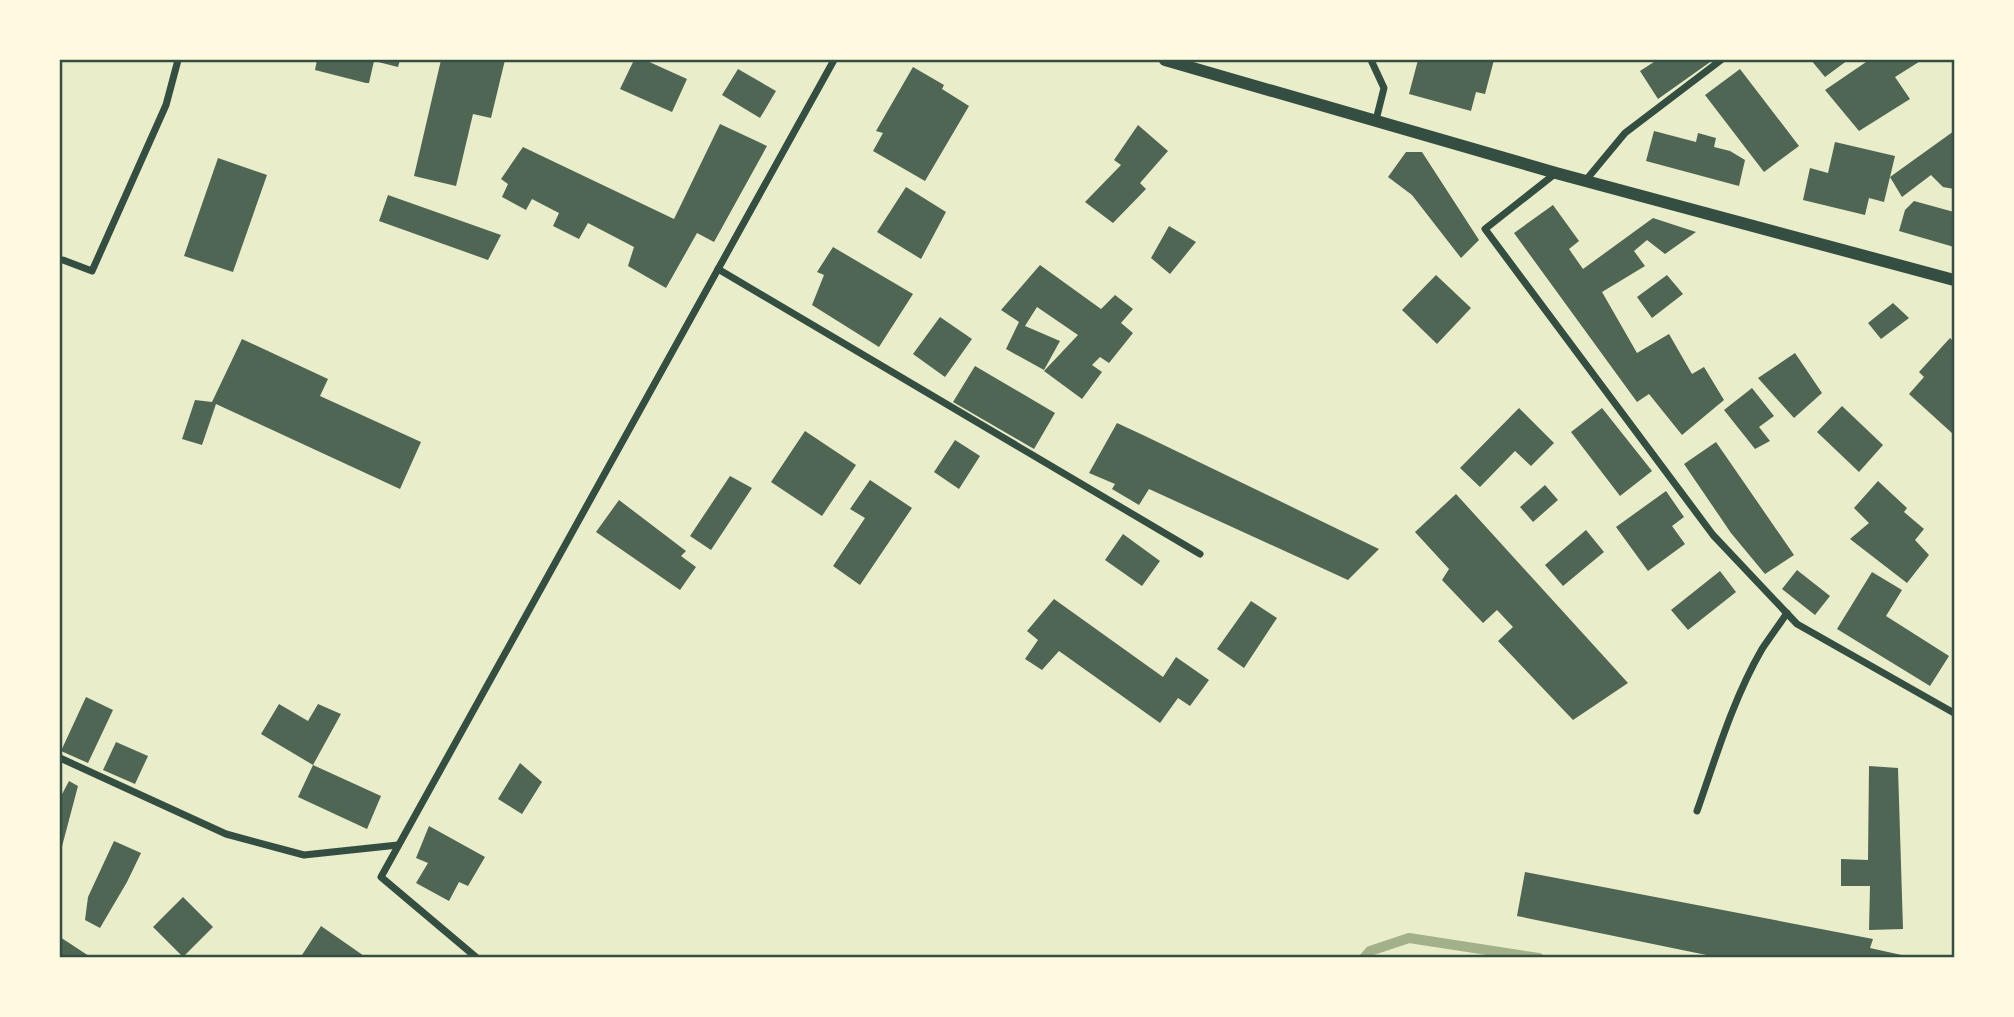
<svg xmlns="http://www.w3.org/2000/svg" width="2014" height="1017" font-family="'IBM Plex Sans',sans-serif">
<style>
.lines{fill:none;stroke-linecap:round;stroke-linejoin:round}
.stream{stroke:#a3b18a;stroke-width:10}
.building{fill:#4f6655}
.minor{stroke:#344e41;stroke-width:7}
.tertiary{stroke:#344e41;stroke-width:12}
.neatline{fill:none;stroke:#344e41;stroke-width:2.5}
</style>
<rect width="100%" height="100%" fill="#e9edc9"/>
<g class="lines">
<!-- stream -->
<polyline class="stream" points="1364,958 1370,951 1409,938 1539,958"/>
</g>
<!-- building -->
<g class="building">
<polygon points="317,60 400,60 398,67 374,61 369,83 366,83 315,70"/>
<polygon points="441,60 505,60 491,118 473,114 456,186 414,176"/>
<polygon points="634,60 645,60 687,79 672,112 620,89"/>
<polygon points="1418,60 1494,60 1485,94 1476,92 1471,111 1409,94"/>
<polygon points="1657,60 1713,60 1658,99 1640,71"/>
<polygon points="1811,60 1848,60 1825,77"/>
<polygon points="1869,60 1922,60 1895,77 1910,99 1859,131 1825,90"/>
<polygon points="913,67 944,85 942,89 969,106 925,181 873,151 883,133 876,131"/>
<polygon points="738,69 776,91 760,118 722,95"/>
<polygon points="1740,69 1799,146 1764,172 1705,95"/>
<polygon points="720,124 767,146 714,242 697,233 666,288 628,266 634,247 588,223 579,239 553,226 559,213 532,199 526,210 502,197 508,184 501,179 523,147 674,219"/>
<polygon points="1138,125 1168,151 1140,183 1146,189 1113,223 1085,202 1121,165 1114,160"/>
<polygon points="1654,131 1696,142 1698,133 1716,138 1714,147 1730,151 1745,160 1739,186 1646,161"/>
<polygon points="1954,131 1954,189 1943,187 1931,175 1902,197 1890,177"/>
<polygon points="1835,142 1895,156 1884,202 1869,198 1865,215 1803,200 1810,168 1828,173"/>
<polygon points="1406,152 1422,152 1479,240 1461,258 1412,195 1388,177"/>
<polygon points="218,158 267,175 233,272 184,256"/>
<polygon points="906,187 946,212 921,259 877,232"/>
<polygon points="388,195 501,235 488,260 379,221"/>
<polygon points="1914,201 1954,212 1954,247 1899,231 1905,210"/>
<polygon points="1553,205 1579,241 1569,249 1583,269 1653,218 1696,232 1665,254 1647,240 1634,251 1645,266 1602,292 1637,353 1669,334 1692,374 1704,367 1724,400 1682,435 1649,394 1637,402 1514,233"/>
<polygon points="1169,226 1196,242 1170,274 1151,258"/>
<polygon points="833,247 913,294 879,347 812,305 824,275 817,272"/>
<polygon points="1040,265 1101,309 1115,295 1133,309 1121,323 1133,333 1109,363 1100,357 1092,365 1102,372 1082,399 1044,371 1078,335 1037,307 1025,326 1060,341 1044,370 1006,349 1019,322 1001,310"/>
<polygon points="1436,275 1471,308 1437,344 1402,310"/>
<polygon points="1667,275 1683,294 1652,318 1637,297"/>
<polygon points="1893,303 1909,318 1881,339 1868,323"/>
<polygon points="940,317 972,339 945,377 913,354"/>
<polygon points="1950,338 1954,342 1953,434 1909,394 1924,377 1919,372"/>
<polygon points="242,339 328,379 320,396 421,442 400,489 216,404 202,445 182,439 195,400 212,402"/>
<polygon points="1795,353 1822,393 1794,418 1758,378"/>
<polygon points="975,366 1055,413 1034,449 953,402"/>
<polygon points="1752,388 1774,416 1759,427 1770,441 1755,449 1724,410"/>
<polygon points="1842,406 1883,445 1859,472 1817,432"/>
<polygon points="1519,408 1554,443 1531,466 1515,451 1480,487 1460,468"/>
<polygon points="1602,408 1652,471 1620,496 1571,432"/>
<polygon points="1117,423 1145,436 1379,549 1348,580 1149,489 1139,505 1112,489 1115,484 1089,473"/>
<polygon points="805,431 856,465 822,516 771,482"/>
<polygon points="955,440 980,456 959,489 934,472"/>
<polygon points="1716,442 1794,555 1765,574 1731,533 1684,464"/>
<polygon points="730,476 752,488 711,550 690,536"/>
<polygon points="870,480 912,508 860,585 833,566 865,518 850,509"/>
<polygon points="1878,481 1907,508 1904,512 1924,529 1915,540 1929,555 1907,583 1850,539 1869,523 1854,508"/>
<polygon points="1545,485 1558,500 1533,522 1520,507"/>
<polygon points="1666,491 1684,517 1672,526 1685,544 1648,571 1616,527"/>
<polygon points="1456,494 1628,683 1573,720 1498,641 1513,627 1497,610 1483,623 1442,580 1449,569 1415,532"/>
<polygon points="619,500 686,551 681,556 696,567 680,590 596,532"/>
<polygon points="1586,530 1604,552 1563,586 1545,565"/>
<polygon points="1123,534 1160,561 1142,586 1105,560"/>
<polygon points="1797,570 1830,596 1815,615 1782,589"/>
<polygon points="1720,571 1736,592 1688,630 1671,610"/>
<polygon points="1872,572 1902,590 1886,616 1949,656 1930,686 1837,629"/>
<polygon points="1054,599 1163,677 1176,657 1209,680 1190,706 1178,698 1160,723 1059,651 1042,670 1025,659 1038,640 1027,631"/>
<polygon points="1251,601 1277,618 1244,668 1217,649"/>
<polygon points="86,697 113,710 88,763 61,751"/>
<polygon points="279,704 308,721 318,704 341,714 313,765 261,734"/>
<polygon points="116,742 148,756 135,784 103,770"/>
<polygon points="520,763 542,782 522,814 498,799"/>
<polygon points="313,765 381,796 367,829 298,797"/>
<polygon points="1869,766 1898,768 1903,929 1869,930 1870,886 1841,886 1841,859 1868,860"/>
<polygon points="69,781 78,786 60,854 60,798"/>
<polygon points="429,826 485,857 468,886 459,882 449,901 416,883 428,863 416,858"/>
<polygon points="114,841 141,853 127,882 100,928 85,920 88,897"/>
<polygon points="1525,872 1873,939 1870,948 1915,958 1721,958 1517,916"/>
<polygon points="183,897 213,927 183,957 153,927"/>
<polygon points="321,926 367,958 300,958"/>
<polygon points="60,937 92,958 60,958"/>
</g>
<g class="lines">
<!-- minor -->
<g class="minor">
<polyline points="1371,60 1384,88 1376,120"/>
<polyline points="1556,173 1485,229 1713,535 1797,624 1954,713"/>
<polyline points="1586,180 1625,133 1721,60"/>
<polyline points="63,260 92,271 166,105 178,60"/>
<polyline points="718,269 1200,554"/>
<polyline points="60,758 226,834 304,855 398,845"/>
<path d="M1697,811C1716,757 1733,699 1762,649C1770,637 1779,625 1787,613"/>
<polyline points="477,958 381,877 834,60"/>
</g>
<!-- tertiary -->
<polyline class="tertiary" points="1165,60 1556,173 1954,280"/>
</g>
<!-- border -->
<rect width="2014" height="1017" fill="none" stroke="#fefae0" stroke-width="122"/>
<rect x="61" y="61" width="1892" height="895" class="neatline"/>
</svg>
